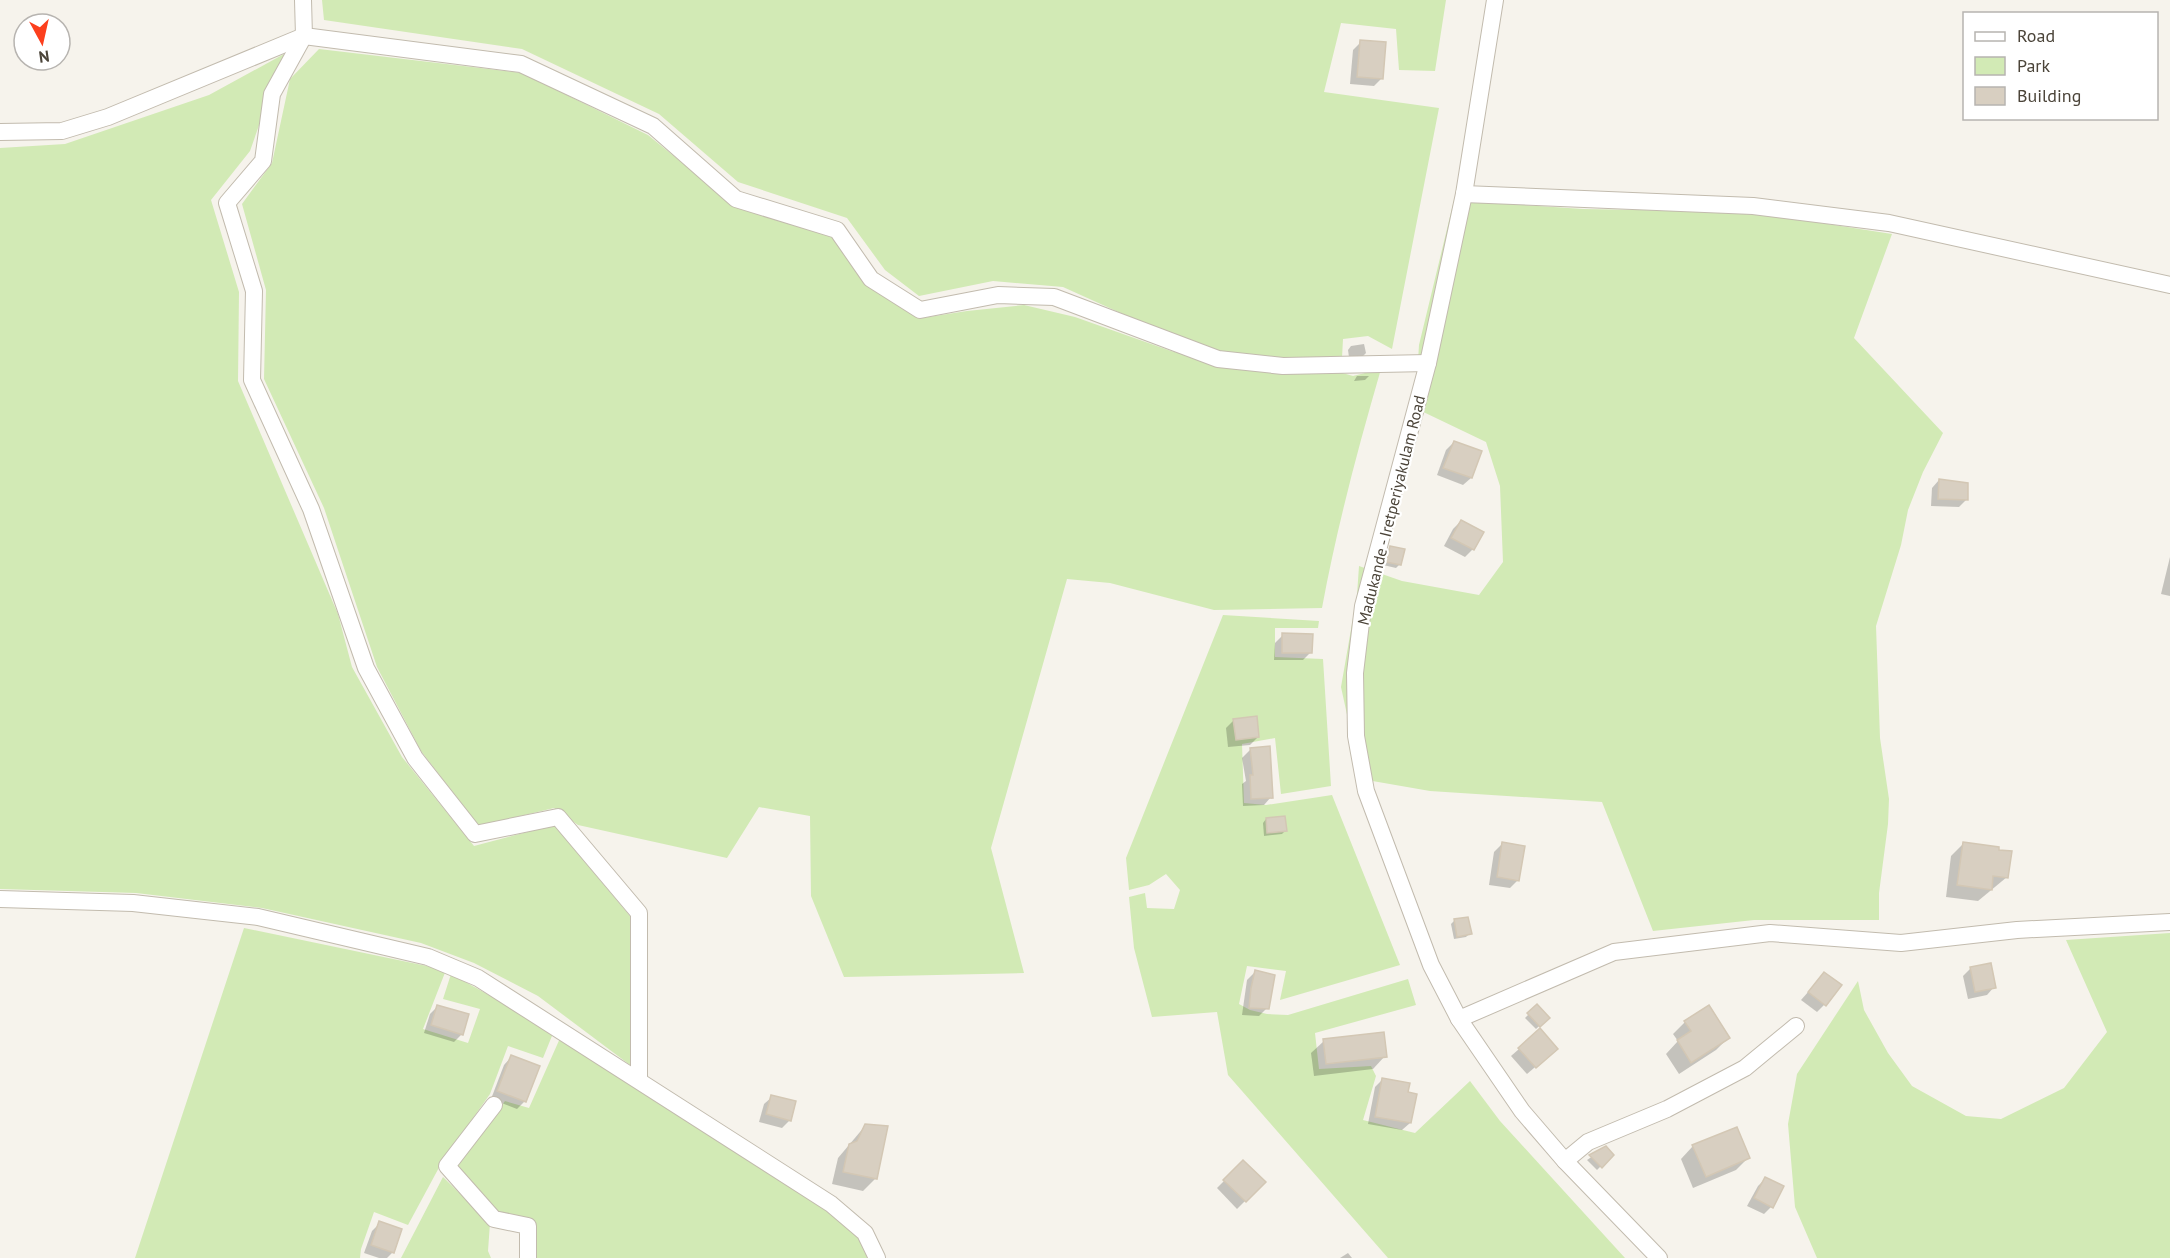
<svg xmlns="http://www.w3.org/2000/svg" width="2170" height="1258" font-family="'PT Sans',sans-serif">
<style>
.green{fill:#d2eab5}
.shadow{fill:#0003}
.building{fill:#d8cfc1;stroke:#d3c7b4;stroke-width:1.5}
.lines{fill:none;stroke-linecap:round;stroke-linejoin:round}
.street-casing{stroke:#c2bbae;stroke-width:18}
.street{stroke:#fff;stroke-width:16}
.labels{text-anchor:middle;stroke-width:4.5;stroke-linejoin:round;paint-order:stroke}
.street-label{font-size:16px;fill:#4b4439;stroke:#fff}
</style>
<rect width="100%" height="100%" fill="#f6f3ec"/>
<!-- green -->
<g class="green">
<polygon points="322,0 1446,0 1435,71 1399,70 1396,29 1341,23 1324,92 1439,108 1392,349 1368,336 1343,339 1342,358 1284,363 1218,357 1063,287 993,281 919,296 885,270 847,218 738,182 659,114 522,49 324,20"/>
<path d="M319,49L522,73L648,135L735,206L834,236L870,286L922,318L967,311L1024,305L1075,317L1171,351L1217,363L1325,368L1353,376L1381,369C1358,448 1337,527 1322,608L1214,610L1110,583L1067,579L991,848L1024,973L844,977L811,896L810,816L759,807L727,858L578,825L554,808L479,826L421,751L377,667L324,508L264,379L266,290L242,204L272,163L290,79Z"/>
<polygon points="284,54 250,151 211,200 239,292 238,381 338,614 352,667 402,757 474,846 554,825 630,916 630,1065 538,996 474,963 421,943 262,908 136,893 0,889 0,148 65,144 209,95"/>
<polygon points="1454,200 1583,209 1698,211 1776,216 1892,234 1854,338 1943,433 1923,472 1908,510 1901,545 1876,626 1880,738 1889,799 1888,824 1879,893 1879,920 1754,920 1653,931 1602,802 1430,791 1361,779 1341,687 1357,595 1359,566 1402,581 1479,595 1503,562 1500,486 1486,442 1415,408 1419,345"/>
<polygon points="1223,615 1319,621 1318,628 1275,628 1275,657 1323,659 1331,786 1281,794 1275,738 1242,744 1244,803 1266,805 1332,795 1400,965 1280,1000 1286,971 1247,966 1239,1004 1250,1010 1267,1014 1288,1015 1408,979 1416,1005 1315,1033 1319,1069 1371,1066 1376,1076 1363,1120 1415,1133 1470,1081 1500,1121 1625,1258 1388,1258 1228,1075 1217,1012 1152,1017 1134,948 1129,897 1145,893 1147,908 1174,909 1180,890 1166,874 1149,885 1129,890 1126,858"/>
<polygon points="244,928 446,970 423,1029 468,1043 480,1009 443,999 451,974 554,1031 543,1058 508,1046 490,1094 442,1162 408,1225 374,1212 361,1249 360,1258 135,1258"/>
<polygon points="2170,933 2170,1258 1817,1258 1795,1207 1788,1124 1797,1074 1858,981 1864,1010 1888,1053 1912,1086 1966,1116 2001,1119 2064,1088 2107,1032 2066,940"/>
<polygon points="561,1036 825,1210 856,1234 868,1258 535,1258 530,1219 498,1213 456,1167 505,1101 529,1108"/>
<polygon points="443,1177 490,1223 488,1251 491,1258 401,1258"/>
</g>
<!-- shadow -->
<g class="shadow">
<polygon points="1361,42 1382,78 1374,86 1350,84 1353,50"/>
<polygon points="1364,344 1366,353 1362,357 1349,357 1348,350 1351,346"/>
<polygon points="1357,376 1369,376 1365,380 1354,381"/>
<polygon points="1454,442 1471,478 1463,485 1437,475 1446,450"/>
<polygon points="1939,480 1967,499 1959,507 1931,506 1932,488"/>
<polygon points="1461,521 1482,533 1473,549 1465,557 1444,546 1453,529"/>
<polygon points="1390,547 1399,565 1396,568 1383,565 1387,551"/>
<polygon points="2170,557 2170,596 2161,594"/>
<polygon points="1283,635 1311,652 1303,660 1274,660 1275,643"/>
<polygon points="1234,720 1258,737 1250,745 1228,747 1226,728"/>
<polygon points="1250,750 1271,797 1264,805 1243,806 1242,784 1246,781 1242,758"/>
<polygon points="1266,819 1285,831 1282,834 1264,836 1263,823"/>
<polygon points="1502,844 1518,880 1510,888 1489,885 1494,852"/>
<polygon points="1963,844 2007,877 1978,901 1946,897 1951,856"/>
<polygon points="1454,921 1470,933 1466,937 1454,939 1451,924"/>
<polygon points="1971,968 1994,987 1987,995 1968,999 1963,976"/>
<polygon points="1255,972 1267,1008 1259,1016 1242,1015 1247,980"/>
<polygon points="1824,974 1824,1005 1817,1012 1801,1000"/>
<polygon points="438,1006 462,1034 454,1042 424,1033 430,1014"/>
<polygon points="1537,1006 1548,1018 1536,1029 1525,1018"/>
<polygon points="1685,1022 1728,1038 1716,1050 1679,1074 1666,1054 1678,1041 1673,1034"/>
<polygon points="1324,1041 1385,1056 1373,1069 1314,1076 1311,1053"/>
<polygon points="1519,1049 1548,1056 1527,1074 1511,1056"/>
<polygon points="511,1057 525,1101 517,1109 491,1099 504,1065"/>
<polygon points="1383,1079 1407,1094 1410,1123 1402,1130 1368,1124 1375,1087"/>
<polygon points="772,1097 790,1120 782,1128 759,1122 764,1104"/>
<polygon points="865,1126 886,1127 875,1179 863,1191 832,1184 838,1158"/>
<polygon points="1693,1146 1748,1158 1736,1170 1693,1188 1681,1159"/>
<polygon points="1605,1148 1612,1155 1597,1170 1587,1160"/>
<polygon points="1243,1162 1264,1182 1237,1209 1217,1188"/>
<polygon points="1766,1178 1771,1207 1764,1214 1747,1206 1758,1186"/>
<polygon points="380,1223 393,1252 387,1258 379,1258 364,1253 372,1231"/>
<polygon points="1348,1253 1352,1258 1340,1258"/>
</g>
<!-- building -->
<g class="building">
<polygon points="1360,40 1386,42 1383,79 1357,77"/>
<polygon points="1454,441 1482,451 1472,478 1443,468"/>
<polygon points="1939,479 1968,483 1968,500 1938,499"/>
<polygon points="1461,520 1484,532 1474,550 1451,538"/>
<polygon points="1390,546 1405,549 1401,565 1386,562"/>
<polygon points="1282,633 1313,634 1312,653 1282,653"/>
<polygon points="1257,716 1259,737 1236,740 1233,719"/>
<polygon points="1270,746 1273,798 1251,799 1250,775 1253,775 1250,748"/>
<polygon points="1285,816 1287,831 1267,833 1266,818"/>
<polygon points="1502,842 1525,846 1519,881 1497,877"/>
<polygon points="1963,842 1999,847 1999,850 2012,851 2008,878 1993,876 1992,890 1957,885"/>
<polygon points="1468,917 1472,934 1457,937 1454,919"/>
<polygon points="1991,963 1996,988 1975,992 1970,967"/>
<polygon points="1255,970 1275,975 1269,1009 1249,1008 1251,988"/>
<polygon points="1824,972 1842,985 1826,1006 1808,992"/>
<polygon points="1537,1004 1550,1018 1540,1027 1527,1013"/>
<polygon points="437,1005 469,1014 463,1035 431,1025"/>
<polygon points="1709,1005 1730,1038 1691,1063 1677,1040 1691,1031 1684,1021"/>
<polygon points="1540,1028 1558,1049 1536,1068 1518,1048"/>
<polygon points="1384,1032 1387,1057 1326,1064 1323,1039"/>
<polygon points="511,1055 540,1066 526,1102 497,1091"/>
<polygon points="1382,1078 1410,1083 1408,1092 1417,1094 1411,1123 1375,1117"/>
<polygon points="771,1095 796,1101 791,1121 766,1114"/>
<polygon points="865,1124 888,1126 877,1179 843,1172 849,1144 857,1141"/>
<polygon points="1737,1127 1750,1158 1706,1177 1692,1145"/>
<polygon points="1606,1146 1614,1155 1602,1168 1589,1155"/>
<polygon points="1243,1160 1266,1182 1246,1202 1223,1180"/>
<polygon points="1765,1177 1784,1186 1773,1208 1754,1198"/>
<polygon points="379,1221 402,1229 394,1253 371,1245"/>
</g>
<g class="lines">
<defs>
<g id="street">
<polyline points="303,0 304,36 521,64 653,126 736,199 837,230 871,279 920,310 998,295 1054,297 1218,359 1283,366 1428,363"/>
<polyline points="1495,0 1464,194 1428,363 1363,606 1355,673 1356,736 1366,791 1431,965 1459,1019 1522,1111 1565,1161 1659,1258"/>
<polyline points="304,36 272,94 263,161 227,203 254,291 252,380 311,509 366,668 415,758 475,834 558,817 639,913 639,1080"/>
<polyline points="0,132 62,131 108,117 304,36"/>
<polyline points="1464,194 1753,206 1889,223 2170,285"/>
<polyline points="0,899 133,903 258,917 428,957 478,978 831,1204 865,1233 877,1258"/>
<polyline points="1459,1019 1614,952 1770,933 1901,943 2017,930 2170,922"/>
<polyline points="494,1105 447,1166 494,1219 528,1226 528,1258"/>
<polyline points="1565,1161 1588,1142 1667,1109 1745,1068 1796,1026"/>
</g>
</defs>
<!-- street casing -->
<use href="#street" class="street-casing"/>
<!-- street -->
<use href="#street" class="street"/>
</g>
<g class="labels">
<!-- street labels -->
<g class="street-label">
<text transform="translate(1391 510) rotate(-76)" y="6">Madukande - Iretperiyakulam Road</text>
</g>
</g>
<!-- legend -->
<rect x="1963" y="12" width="195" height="108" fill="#ffffff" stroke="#b7b4b0" stroke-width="1.5"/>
<rect x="1975" y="32" width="30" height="9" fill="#ffffff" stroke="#b7b4b0" stroke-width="1.5"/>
<text x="2017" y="42" font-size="18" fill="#4b4439">Road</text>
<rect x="1975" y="57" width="30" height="18" fill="#d2eab5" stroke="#b7b4b0" stroke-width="1.5"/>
<text x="2017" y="72" font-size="18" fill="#4b4439">Park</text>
<rect x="1975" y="87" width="30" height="18" fill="#d8cfc1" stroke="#b7b4b0" stroke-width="1.5"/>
<text x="2017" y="102" font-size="18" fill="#4b4439">Building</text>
<!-- north arrow -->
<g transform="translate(42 42) rotate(172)"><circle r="28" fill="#ffffff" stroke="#b7b4b0" stroke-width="1.5"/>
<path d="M0-4.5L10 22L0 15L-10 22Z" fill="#fc3f1d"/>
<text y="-9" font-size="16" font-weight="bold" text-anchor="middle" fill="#4b4439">N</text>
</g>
</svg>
